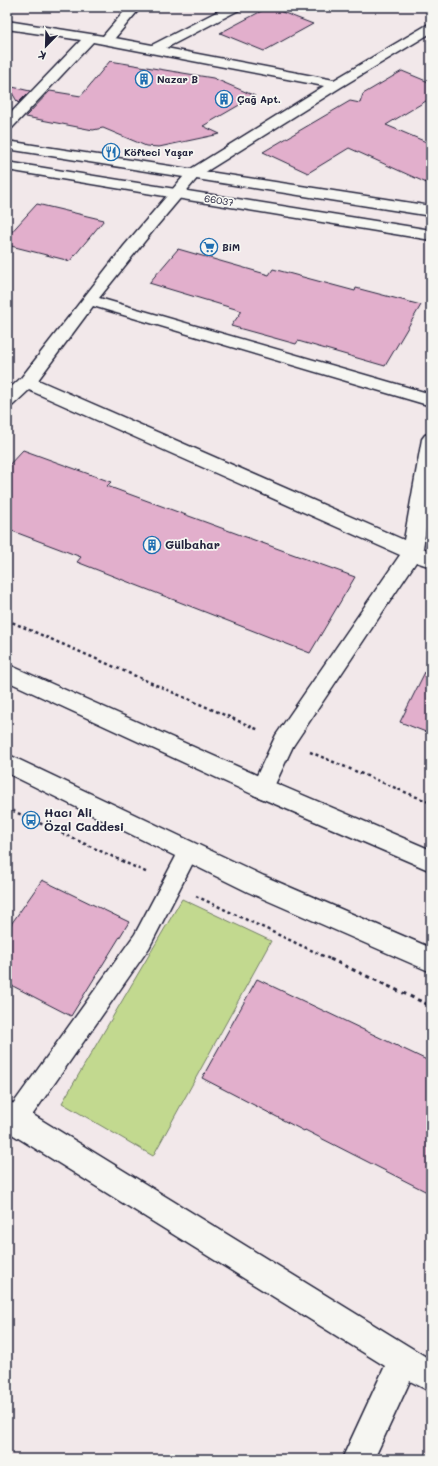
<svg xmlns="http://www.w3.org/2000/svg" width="438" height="1466" font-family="Mali,sans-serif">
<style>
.green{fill:#c2d98f;stroke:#727e65}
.building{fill:#e2afcc;stroke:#22223b}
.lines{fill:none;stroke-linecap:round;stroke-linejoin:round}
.lane-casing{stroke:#22223b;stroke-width:3}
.street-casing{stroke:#22223b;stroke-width:3}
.secondary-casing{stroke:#22223b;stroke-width:3}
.primary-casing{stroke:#22223b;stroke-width:3}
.path-far1{stroke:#22223b;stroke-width:2.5;stroke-dasharray:3 3;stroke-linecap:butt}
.path{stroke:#22223b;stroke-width:3;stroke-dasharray:4 4;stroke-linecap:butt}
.lane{fill:#f6f6f2;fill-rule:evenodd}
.street{fill:#f6f6f2;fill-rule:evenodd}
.secondary{fill:#f6f6f2;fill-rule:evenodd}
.primary{fill:#f6f6f2;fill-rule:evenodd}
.labels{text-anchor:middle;stroke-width:3.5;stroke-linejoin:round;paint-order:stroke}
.far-poi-label{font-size:10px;font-weight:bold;fill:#22223b;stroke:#f6f6f2;text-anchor:start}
.far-street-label{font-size:10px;fill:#22223b;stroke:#f6f6f2}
.poi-label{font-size:12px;font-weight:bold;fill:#22223b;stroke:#f6f6f2;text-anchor:start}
</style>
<rect width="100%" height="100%" fill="#f2e8ea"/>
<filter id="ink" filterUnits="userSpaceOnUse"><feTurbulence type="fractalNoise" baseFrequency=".025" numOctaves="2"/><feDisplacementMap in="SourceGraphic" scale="8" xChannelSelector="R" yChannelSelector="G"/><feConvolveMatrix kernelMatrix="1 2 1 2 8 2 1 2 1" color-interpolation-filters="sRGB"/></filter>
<g filter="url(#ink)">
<!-- green -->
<polygon class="green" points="182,899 271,941 153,1156 62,1103"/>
<!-- building -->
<g class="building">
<polygon points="269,7 313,24 264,51 220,33"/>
<polygon points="110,61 213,78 255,96 203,126 220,134 159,147 146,146 103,128 93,130 26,117 26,116 50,91 81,96"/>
<polygon points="402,71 431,83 431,98 386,125 431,144 431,185 349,148 308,173 263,152 350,101 360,103 363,94"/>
<polygon points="8,86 30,91 18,103"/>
<polygon points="37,204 104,220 70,261 7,245 7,237"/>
<polygon points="178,249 269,275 273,269 355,291 356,288 421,305 385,366 298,341 296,344 231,326 242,311 149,283"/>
<polygon points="23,450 111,482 107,486 355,577 310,653 77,562 81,557 7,529 7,467"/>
<polygon points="431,660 431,734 400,722"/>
<polygon points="42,880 129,922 71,1016 7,983 7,930"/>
<polygon points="257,979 431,1062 431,1194 305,1130 304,1131 202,1078"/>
</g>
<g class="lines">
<defs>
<polygon id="lane" points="189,843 196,845 199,851 149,948 24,1127 16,1130 8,1127 8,1111 135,934 182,845"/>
<g id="street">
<polygon points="128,7 141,7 115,38 152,45 226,7 241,7 239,10 166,48 334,80 427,25 431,24 431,33 341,87 199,176 156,227 99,298 431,394 431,406 93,306 38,380 404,540 422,439 425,435 431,433 431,495 423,548 431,552 431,567 416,562 293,746 270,795 262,798 254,795 251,788 276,735 400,555 29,390 13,405 7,407 7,391 21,378 124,246 189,170 324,86 93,42 12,128 7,129 7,117 81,40 7,29 7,21 103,36"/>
<polygon points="7,1101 17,1105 431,1360 431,1392 410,1381 374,1459 342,1459 385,1366 7,1131"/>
</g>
<g id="secondary">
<polygon points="7,141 431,206 431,216 7,149"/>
<polygon points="7,162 431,230 431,240 7,170"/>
</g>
<g id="primary">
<polygon points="7,664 270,781 431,850 431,871 254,795 7,681"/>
<polygon points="7,754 264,876 431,948 431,972 248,892 7,773"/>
</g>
</defs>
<!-- lane casing -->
<use href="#lane" class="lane-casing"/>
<!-- street casing -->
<use href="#street" class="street-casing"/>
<!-- secondary casing -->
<use href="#secondary" class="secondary-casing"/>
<!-- primary casing -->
<use href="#primary" class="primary-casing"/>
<!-- path-far1 -->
<g class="path-far1">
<polyline points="7,620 259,730"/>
<polyline points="310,752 431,803"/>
<polyline points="7,808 148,873"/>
<polyline points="196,896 332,960"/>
</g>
<!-- path -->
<polyline class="path" points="330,959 431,1006"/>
<!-- lane -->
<use href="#lane" class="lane"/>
<!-- street -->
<use href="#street" class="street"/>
<!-- secondary -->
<use href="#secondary" class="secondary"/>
<!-- primary -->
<use href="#primary" class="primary"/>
</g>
</g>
<!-- icons -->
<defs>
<symbol id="building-ring" viewBox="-11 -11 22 22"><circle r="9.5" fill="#f6f6f2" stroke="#1f6fb2" stroke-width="1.5"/><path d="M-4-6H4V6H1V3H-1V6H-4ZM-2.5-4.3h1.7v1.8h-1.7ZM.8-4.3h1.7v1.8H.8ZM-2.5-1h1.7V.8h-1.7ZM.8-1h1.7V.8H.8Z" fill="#1f6fb2"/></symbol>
<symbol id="restaurant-ring" viewBox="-11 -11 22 22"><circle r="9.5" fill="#f6f6f2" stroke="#1f6fb2" stroke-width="1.5"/><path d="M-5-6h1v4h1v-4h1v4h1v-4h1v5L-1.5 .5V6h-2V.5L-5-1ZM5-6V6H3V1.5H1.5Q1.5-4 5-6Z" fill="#1f6fb2"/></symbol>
<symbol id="supermarket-ring" viewBox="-11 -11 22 22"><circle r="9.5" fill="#f6f6f2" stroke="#1f6fb2" stroke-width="1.5"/><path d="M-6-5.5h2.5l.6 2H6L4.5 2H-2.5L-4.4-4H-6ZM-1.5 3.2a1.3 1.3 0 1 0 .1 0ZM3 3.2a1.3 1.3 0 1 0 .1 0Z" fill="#1f6fb2"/></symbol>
<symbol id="bus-ring" viewBox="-11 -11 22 22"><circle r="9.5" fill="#f6f6f2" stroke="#1f6fb2" stroke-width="1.5"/><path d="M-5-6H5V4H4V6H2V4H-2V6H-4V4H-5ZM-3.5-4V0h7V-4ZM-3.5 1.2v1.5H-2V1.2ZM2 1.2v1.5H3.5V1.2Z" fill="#1f6fb2"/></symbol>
</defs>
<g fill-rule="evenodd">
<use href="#building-ring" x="134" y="69" width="20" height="20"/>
<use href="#building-ring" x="214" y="89" width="20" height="20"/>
<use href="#restaurant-ring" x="101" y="142" width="20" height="20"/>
<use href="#supermarket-ring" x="199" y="237" width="20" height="20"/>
<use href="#building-ring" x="142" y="535" width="20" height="20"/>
<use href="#bus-ring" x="21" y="810" width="20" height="20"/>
</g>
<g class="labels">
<!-- far-poi labels -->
<g class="far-poi-label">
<text x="157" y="83">Nazar B</text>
<text x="237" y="103">Çağ Apt.</text>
<text x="124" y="156">Köfteci Yaşar</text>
<text x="222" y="251">BiM</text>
</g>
<!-- far-street labels -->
<g class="far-street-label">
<text transform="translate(219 200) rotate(9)" y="4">66037</text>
</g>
<!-- poi labels -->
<g class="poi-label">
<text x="165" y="549">Gülbahar</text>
<text x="44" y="817">Hacı Ali<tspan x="44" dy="14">Özal Caddesi</tspan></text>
</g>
</g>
<!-- margin -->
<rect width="438" height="1466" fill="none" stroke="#f6f6f2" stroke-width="24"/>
<rect x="12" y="12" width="414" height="1442" fill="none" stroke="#22223b" stroke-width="1.5" filter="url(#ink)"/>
<!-- north arrow -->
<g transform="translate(46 46) rotate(203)" stroke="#f6f6f2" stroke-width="3" paint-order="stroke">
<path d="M0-3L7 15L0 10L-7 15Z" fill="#22223b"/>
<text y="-6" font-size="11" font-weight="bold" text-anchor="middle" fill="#22223b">K</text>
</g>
</svg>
